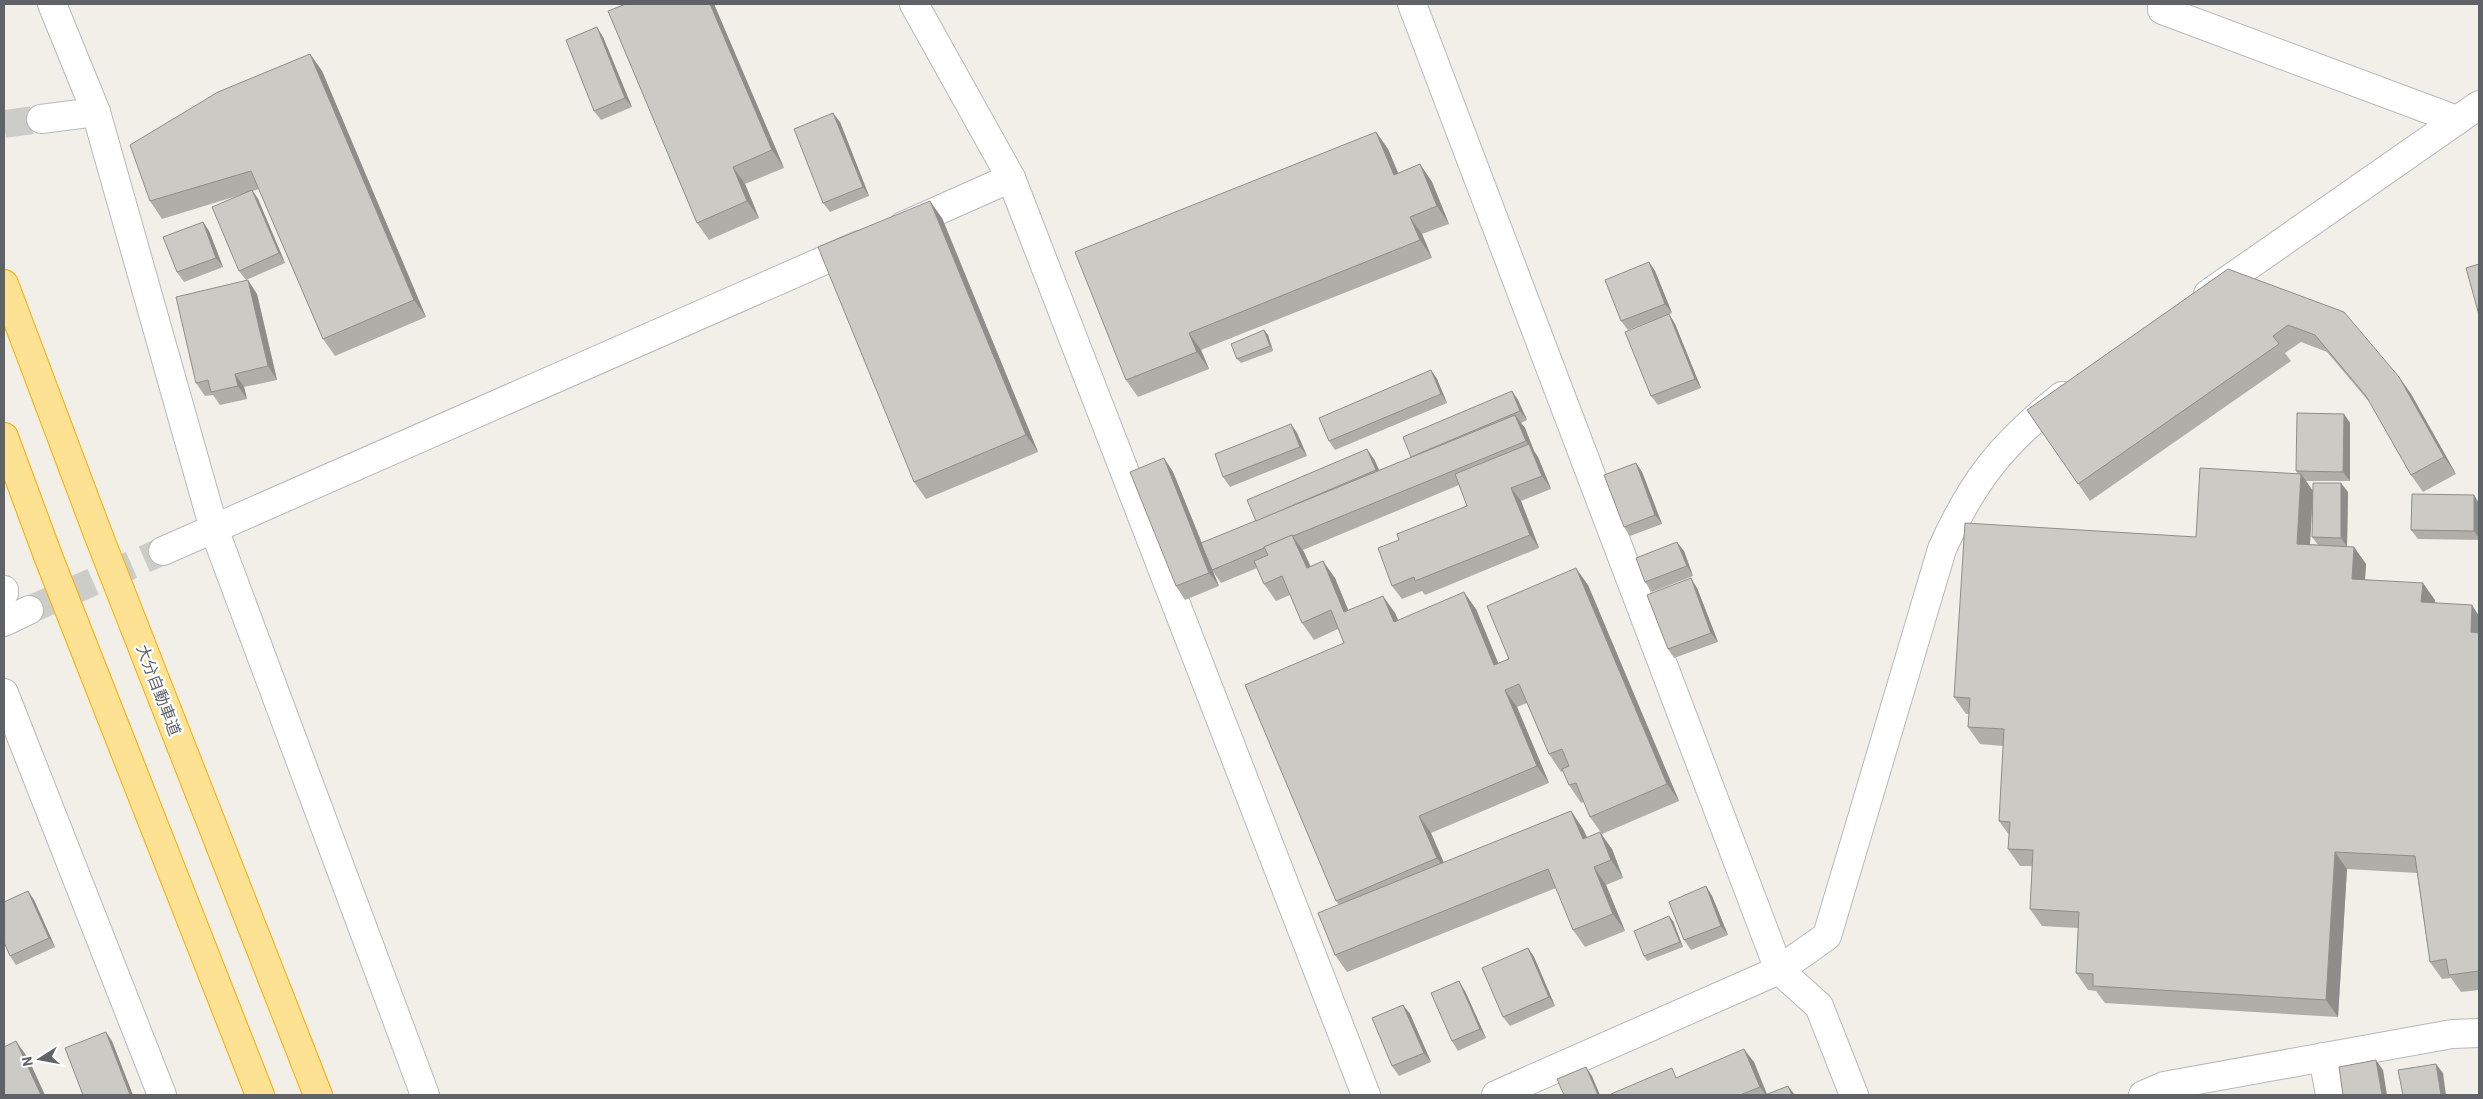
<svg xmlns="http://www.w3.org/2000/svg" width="2483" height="1099" font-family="Barlow,'Noto Sans JP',sans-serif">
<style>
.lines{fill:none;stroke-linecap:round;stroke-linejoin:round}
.minor-tunnel{stroke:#ccccc8;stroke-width:28;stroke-dasharray:28 14;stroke-linecap:butt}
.minor-casing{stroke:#b5b8bc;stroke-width:30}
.tertiary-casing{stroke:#b5b8bc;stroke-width:30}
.motorway-casing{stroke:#f9ab00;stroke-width:30}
.minor{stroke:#fff;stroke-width:28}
.tertiary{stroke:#fff;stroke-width:28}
.motorway{stroke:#fde293;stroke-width:28}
.wall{fill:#afaea9;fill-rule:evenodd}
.shaded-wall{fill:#8f8d8a}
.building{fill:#cccac5;stroke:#8f8d8a}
.labels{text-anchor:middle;stroke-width:4.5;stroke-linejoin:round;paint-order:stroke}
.street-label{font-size:16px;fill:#5f6368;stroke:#fff}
</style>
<rect width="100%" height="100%" fill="#f1efe8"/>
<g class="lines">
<!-- minor-tunnel -->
<g class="minor-tunnel">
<polyline points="4,124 41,119"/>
<polyline points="29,610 163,551"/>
</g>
<defs>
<g id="minor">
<polyline points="52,4 96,112 214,529 425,1095"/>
<polyline points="914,4 1011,178 1366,1095"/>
<path d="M1412,4L1779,970L1827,936L1942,549C1973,480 2002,444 2062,396"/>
<polyline points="2162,4 2162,10 2457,120"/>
<polyline points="41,119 96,112"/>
<polyline points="903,226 1011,178"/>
<polyline points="2208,294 2479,105"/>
<polyline points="163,551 859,245"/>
<polyline points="4,590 4,593"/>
<polyline points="4,622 29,610"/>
<polyline points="4,693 162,1095"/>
<polyline points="2323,1057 2330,1095"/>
<polyline points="2143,1095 2164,1086 2452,1034 2479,1033"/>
</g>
<polyline id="tertiary" points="1496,1095 1779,970 1819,1006 1854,1095"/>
<g id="motorway">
<polyline points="4,284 98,534 318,1095"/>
<polyline points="4,437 48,556 260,1095"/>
</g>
</defs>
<!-- minor casing -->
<use href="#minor" class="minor-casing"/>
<!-- tertiary casing -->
<use href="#tertiary" class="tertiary-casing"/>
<!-- motorway casing -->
<use href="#motorway" class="motorway-casing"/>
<!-- minor -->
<use href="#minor" class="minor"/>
<!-- tertiary -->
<use href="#tertiary" class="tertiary"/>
<!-- motorway -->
<use href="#motorway" class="motorway"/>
</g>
<!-- wall -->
<g class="wall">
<polygon points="621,4 714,4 784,168 745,184 759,218 709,240 697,223"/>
<polygon points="603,37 632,107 601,120 594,111"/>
<polygon points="310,54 322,71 426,317 335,356 323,339 259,189 253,191 258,199 285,263 246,280 239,271 240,195 162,219 150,201"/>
<polygon points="840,122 869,196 830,212 823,203"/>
<polygon points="1376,132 1388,149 1398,173 1420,164 1432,182 1449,224 1422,234 1432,258 1201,350 1209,369 1138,397 1126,380"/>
<polygon points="942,218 1038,452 926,499 914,482"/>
<polygon points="203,222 209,231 223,267 184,282 177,272"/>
<polygon points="1649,262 1655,271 1672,313 1628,330 1621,321"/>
<polygon points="2228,269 2399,377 2411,394 2456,474 2423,492 2411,475 2371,404 2327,352 2301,342 2285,353 2291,361 2090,501 2027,410"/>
<polygon points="257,294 277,380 244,387 247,399 220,405 213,395 205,396 196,383"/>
<polygon points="1669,314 1675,324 1701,388 1658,405 1651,396"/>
<polygon points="1264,330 1268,335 1273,351 1241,363 1237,359"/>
<polygon points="1431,370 1437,379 1447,403 1335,450 1329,441"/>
<polygon points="1512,391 1518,400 1527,420 1521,423 1525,428 1534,451 1538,457 1551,489 1521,501 1539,548 1425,595 1422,591 1402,599 1392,586 1399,540 1467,506 1459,485 1303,550 1311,567 1335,578 1348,610 1395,613 1398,620 1476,609 1498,663 1509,659 1588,585 1679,801 1602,834 1590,817 1584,802 1581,803 1569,785 1563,771 1561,772 1549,754 1527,703 1517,707 1549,783 1431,833 1444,863 1571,811 1583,829 1587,837 1612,849 1623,878 1606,885 1625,931 1585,947 1573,930 1556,888 1347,972 1335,955 1339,905 1336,901 1344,643 1338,629 1314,640 1302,623 1290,595 1276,601 1264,584 1257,568 1221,583 1212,570 1219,586 1185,600 1176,586 1164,458 1173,472 1202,543 1256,521 1374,459 1379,470 1412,457"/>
<path d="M2344,414L2350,423V481H2306L2312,490L2348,492L2347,547H2354L2366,564L2365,579L2435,600V603L2479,616V990L2461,992L2451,978L2442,979L2430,962L2417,873L2347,869L2338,1017L2105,1003L2096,991L2088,990L2076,973L2078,928L2042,926L2030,909L2032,866H2020L2008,849L2009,835L1999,821L2003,746L1980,744L1968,727L1969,714H1966L1954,697L2196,537L2298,474L2296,471ZM2312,503V537L2318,545L2310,544Z"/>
<polygon points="1291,424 1297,433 1307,456 1230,487 1223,477"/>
<polygon points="1636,463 1642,472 1662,524 1630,536 1624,527"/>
<polygon points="2479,503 2479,540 2418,539 2411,530"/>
<polygon points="1684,551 1693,576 1652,592 1645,582"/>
<polygon points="1697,588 1718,642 1674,658 1668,649"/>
<polygon points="1706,886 1712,896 1728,935 1691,950 1684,940"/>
<polygon points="28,891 34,900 55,947 16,965 10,956"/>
<polygon points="1673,921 1683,947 1647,961 1644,956"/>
<polygon points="1528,948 1534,957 1555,1006 1510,1026 1503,1017"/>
<polygon points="1465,991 1486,1038 1458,1051 1452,1041"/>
<polygon points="1403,1005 1410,1014 1431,1062 1399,1076 1392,1066"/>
<polygon points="1754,1062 1767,1094 1795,1095 1612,1095 1678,1077"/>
</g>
<!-- shaded-wall -->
<g class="shaded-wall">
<polygon points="710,4 714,4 784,168 772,150"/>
<polygon points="597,27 603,37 632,107 625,98"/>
<polygon points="310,54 322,71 426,317 414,300"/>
<polygon points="833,113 840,122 869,196 863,187"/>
<polygon points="1376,132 1388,149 1406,192 1394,175"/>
<polygon points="1420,164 1432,182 1449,224 1437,206"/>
<polygon points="733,167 745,184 759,218 747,201"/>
<polygon points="252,190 258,199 285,263 279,253"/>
<polygon points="930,201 942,218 1038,452 1026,435"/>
<polygon points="1410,217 1422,234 1432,258 1420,240"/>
<polygon points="203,222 209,231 223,267 216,258"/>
<polygon points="1649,262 1655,271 1672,313 1665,304"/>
<polygon points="248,280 257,294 277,380 268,366"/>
<polygon points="1669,314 1675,324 1701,388 1695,379"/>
<polygon points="1264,330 1268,335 1273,351 1270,346"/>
<polygon points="1189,333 1201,350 1209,369 1197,352"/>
<polygon points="1431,370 1437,379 1447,403 1441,394"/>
<polygon points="235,374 244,387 247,399 238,386"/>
<polygon points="2399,377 2411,394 2456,474 2444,457"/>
<polygon points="1512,391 1518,400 1527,420 1520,411"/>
<polygon points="2344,414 2350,423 2350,481 2343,472"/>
<polygon points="1515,415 1525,428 1534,451 1538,457 1551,489 1542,476 1530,447 1526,441"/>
<polygon points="1291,424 1297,433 1307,456 1300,447"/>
<polygon points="1367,449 1374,459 1383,479 1376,470"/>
<polygon points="1164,458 1173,472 1219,586 1209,573"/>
<polygon points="1636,463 1642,472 1662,524 1655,515"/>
<polygon points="2301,474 2313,491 2309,561 2297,544"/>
<polygon points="2341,483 2348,492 2347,547 2341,538"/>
<polygon points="1511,488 1521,501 1539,548 1530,535"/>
<polygon points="2474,495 2479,503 2479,538 2474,531"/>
<polygon points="1292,535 1304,552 1319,586 1307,568"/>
<polygon points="1677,542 1684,551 1693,576 1687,566"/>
<polygon points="2354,547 2366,564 2364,596 2352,579"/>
<polygon points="1323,561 1335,578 1356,629 1344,612"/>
<polygon points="1576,568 1588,585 1679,801 1667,784"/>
<polygon points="1691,578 1697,588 1718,642 1711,633"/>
<polygon points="2423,583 2435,600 2433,619 2421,602"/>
<polygon points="1464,592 1476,609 1506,682 1494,665"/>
<polygon points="1383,596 1395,613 1406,639 1394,622"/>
<polygon points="2472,605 2479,616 2479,644 2471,632"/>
<polygon points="1505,690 1517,707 1549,783 1537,766"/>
<polygon points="1571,811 1583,829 1595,856 1583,839"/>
<polygon points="1419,816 1431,833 1449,875 1437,858"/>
<polygon points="1600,832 1612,849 1623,878 1611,860"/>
<polygon points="2335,852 2347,869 2338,1017 2326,1000"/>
<polygon points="1594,867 1606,885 1625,931 1613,914"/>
<polygon points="1706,886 1712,896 1728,935 1721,926"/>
<polygon points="28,891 34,900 55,947 49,938"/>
<polygon points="1669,916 1673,921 1683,947 1680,942"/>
<polygon points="1528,948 1534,957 1555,1006 1549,997"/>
<polygon points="1459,981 1465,991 1486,1038 1480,1029"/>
<polygon points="1403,1005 1410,1014 1431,1062 1424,1053"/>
<polygon points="106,1032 112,1041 133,1095 130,1095"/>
<polygon points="16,1041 28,1058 45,1095 41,1095"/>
<polygon points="1744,1049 1754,1062 1767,1095 1766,1095 1760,1087"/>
<polygon points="2376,1060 2383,1070 2387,1095 2382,1095"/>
<polygon points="2436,1064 2443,1073 2446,1095 2441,1095"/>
<polygon points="1586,1067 1592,1076 1600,1095 1598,1095"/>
<polygon points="1788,1086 1795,1095 1792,1095"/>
</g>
<!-- building -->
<g class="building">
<polygon points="626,4 710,4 772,150 733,167 747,201 697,223 608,11"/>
<polygon points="597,27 625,98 594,111 566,40"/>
<polygon points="310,54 414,300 323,339 251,171 150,201 130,145 218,92"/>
<polygon points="833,113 863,187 823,203 794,129"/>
<polygon points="1376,132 1394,175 1420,164 1437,206 1410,217 1420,240 1189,333 1197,352 1126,380 1075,252"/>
<polygon points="252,190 279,253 239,271 212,207"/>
<polygon points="930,201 1026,435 914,482 818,247"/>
<polygon points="203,222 216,258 177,272 163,237"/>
<polygon points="1649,262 1665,304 1621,321 1605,280"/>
<polygon points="2479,264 2479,315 2466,268"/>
<polygon points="2228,269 2344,312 2399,377 2444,457 2411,475 2366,396 2315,335 2288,325 2273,336 2279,344 2078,484 2027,410"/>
<polygon points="248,280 268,366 235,374 238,386 211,392 208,380 196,383 176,297"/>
<polygon points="1669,314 1695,379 1651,396 1625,332"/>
<polygon points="1264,330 1270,346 1237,359 1231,344"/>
<polygon points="1431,370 1441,394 1329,441 1319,418"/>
<polygon points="1512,391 1520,411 1411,457 1403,437"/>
<polygon points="2297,413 2344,414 2343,472 2296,471"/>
<polygon points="1515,415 1526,441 1293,536 1292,535 1264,547 1264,548 1212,570 1201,543"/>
<polygon points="1291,424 1300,447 1223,477 1215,454"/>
<polygon points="1529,444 1542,476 1511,488 1530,535 1415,581 1414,577 1392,586 1378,548 1399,540 1397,534 1467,506 1455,474"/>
<polygon points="1367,449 1376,470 1256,521 1247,500"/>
<polygon points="1164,458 1209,573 1176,586 1130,472"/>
<polygon points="1636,463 1655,515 1624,527 1604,475"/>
<polygon points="2200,468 2301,474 2297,544 2354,547 2352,579 2423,583 2421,602 2472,605 2471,632 2479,633 2479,971 2449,975 2446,959 2430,962 2415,856 2335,852 2326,1000 2093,986 2093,974 2076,973 2079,912 2030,909 2033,850 2008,849 2010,822 1999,821 2004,729 1968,727 1970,698 1954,697 1965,523 2196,537"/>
<polygon points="2313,483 2341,483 2341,538 2312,537"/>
<polygon points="2412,494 2474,495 2474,531 2411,530"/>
<polygon points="1292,535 1307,568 1323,561 1344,612 1383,596 1394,622 1464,592 1494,665 1509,659 1487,606 1576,568 1667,784 1590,817 1576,783 1569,785 1562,769 1569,766 1562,749 1549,754 1519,684 1505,690 1537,766 1419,816 1437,858 1336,901 1245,685 1344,643 1331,610 1302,623 1282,576 1264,584 1254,561 1268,555 1264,547"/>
<polygon points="1677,542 1687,566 1645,582 1636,558"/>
<polygon points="1691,578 1711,633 1668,649 1647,595"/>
<polygon points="1571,811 1583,839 1600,832 1611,860 1594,867 1613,914 1573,930 1548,869 1335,955 1318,913"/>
<polygon points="1706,886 1721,926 1684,940 1669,902"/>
<polygon points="28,891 49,938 10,956 4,942 4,902"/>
<polygon points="1669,916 1680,942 1644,956 1634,931"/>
<polygon points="1528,948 1549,997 1503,1017 1482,968"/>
<polygon points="1459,981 1480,1029 1452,1041 1431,993"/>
<polygon points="1403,1005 1424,1053 1392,1066 1372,1018"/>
<polygon points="106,1032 130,1095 83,1095 65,1048"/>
<polygon points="16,1041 41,1095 4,1095 4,1047"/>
<polygon points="1744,1049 1760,1087 1740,1095 1612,1095 1611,1094 1672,1068 1676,1078"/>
<polygon points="2376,1060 2382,1095 2343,1095 2339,1067"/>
<polygon points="2436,1064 2441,1095 2403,1095 2398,1070"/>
<polygon points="1586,1067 1598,1095 1564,1095 1557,1079"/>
<polygon points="1788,1086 1792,1095 1765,1095"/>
</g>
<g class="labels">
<!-- street labels -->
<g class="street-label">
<text transform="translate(159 690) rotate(69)" y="6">大分自動車道</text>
</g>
</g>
<!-- border -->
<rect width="2483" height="1099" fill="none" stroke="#5f6368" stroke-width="10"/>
<!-- north arrow -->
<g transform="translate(40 1059) rotate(259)" stroke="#ffffff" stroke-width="4" paint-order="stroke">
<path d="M0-4L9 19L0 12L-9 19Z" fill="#5f6368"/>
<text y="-8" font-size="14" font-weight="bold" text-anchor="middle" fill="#5f6368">N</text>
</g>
</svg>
